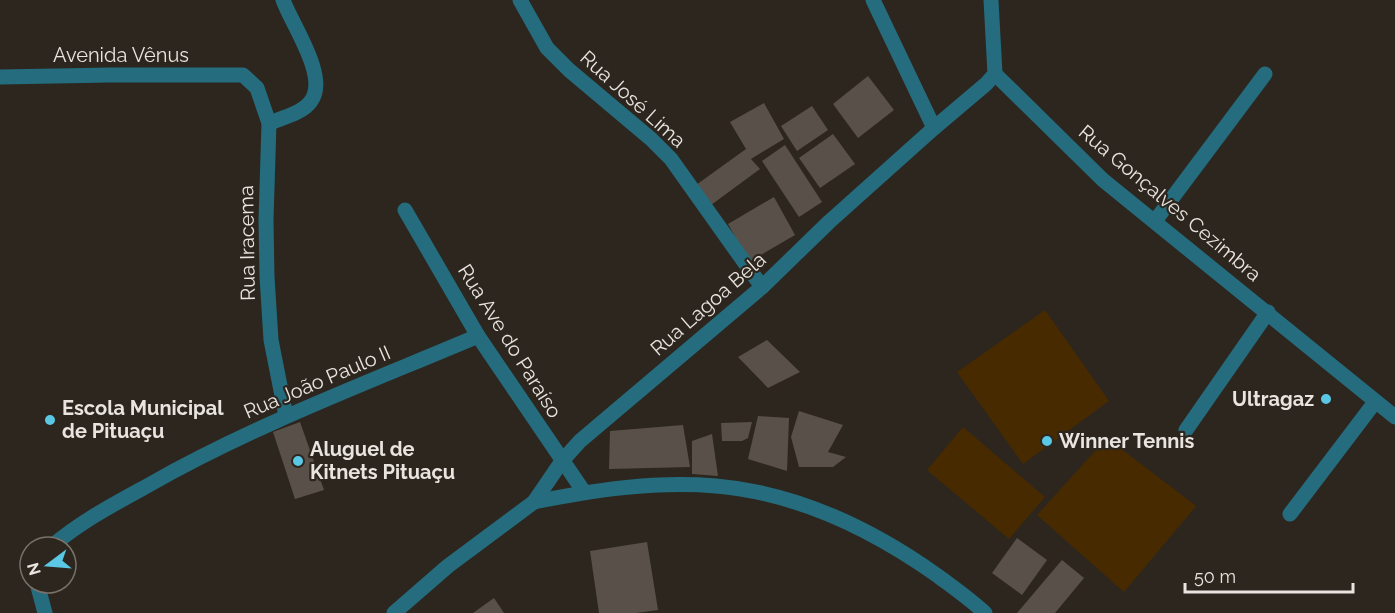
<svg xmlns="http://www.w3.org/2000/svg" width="1395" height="613" font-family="Raleway,sans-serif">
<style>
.green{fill:#482a00}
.building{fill:#595149}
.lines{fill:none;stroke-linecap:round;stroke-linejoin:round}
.minor{stroke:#246c7e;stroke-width:15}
.poi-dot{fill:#5ac8e5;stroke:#2c261e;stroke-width:2}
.labels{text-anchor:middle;stroke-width:4.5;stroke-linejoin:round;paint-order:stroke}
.street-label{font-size:20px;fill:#e9e4df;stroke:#2c261e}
.poi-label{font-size:20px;font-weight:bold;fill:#e9e4df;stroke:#2c261e;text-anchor:start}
</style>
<rect width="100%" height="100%" fill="#2c261e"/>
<!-- green -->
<g class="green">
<polygon points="1045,310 1109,401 1023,464 957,372"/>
<polygon points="963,427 1045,497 1009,539 927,470"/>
<polygon points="1107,438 1196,506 1124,592 1037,515"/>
</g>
<!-- building -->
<g class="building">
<polygon points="868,76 894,110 858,138 833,104"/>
<polygon points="764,103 784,139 751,159 760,169 711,205 696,185 746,149 730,122"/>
<polygon points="812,106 828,130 797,151 781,126"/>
<polygon points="833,134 855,164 820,188 799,158"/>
<polygon points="785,145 822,202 799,217 762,161"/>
<polygon points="774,197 795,235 749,262 728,224"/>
<polygon points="767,340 800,372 768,388 738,357"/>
<polygon points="799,411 843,425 828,452 846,457 833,467 799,467 791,437"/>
<polygon points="758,416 789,418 787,471 748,459"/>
<polygon points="300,422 324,490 295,499 273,432"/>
<polygon points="752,422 748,438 742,441 722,441 721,423"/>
<polygon points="683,425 690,467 609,469 610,431"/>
<polygon points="712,434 718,476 692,474 692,441"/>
<polygon points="1017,538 1047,560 1022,595 992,573"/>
<polygon points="647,542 658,610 636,613 599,613 590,551"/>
<polygon points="1062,560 1084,578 1055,613 1017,613"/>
<polygon points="494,598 504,613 473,613"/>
</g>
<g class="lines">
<!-- minor -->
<g class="minor">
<polyline points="520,0 547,48 569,70 651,139 671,159 762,287"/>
<polyline points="873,0 934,128"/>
<polyline points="995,74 1103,180 1395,417"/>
<polyline points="0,77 110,75 243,75 257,88 269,123 266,220 267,277 271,340 286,416"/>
<path d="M269,123C282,118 303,113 311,101C329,77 292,25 283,0"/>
<polyline points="405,210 478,336 584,492"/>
<polyline points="1155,221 1265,74"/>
<polyline points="1186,430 1268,312"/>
<path d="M534,502C594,490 654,481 716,486C798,493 872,529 938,576C954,588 970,599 985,613"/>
<polyline points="1290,514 1375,402"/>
<path d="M51,547C80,522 114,504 147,486C252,426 367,383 478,336"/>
<polyline points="37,583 45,613"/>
<polyline points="394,613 448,566 534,502 562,461 580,441 762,287 829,222 934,128 986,84 995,74 991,0"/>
</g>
</g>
<!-- markers -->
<g class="poi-dot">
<circle cx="1326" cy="399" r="6"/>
<circle cx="50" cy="420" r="6"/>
<circle cx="1047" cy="441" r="6"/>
<circle cx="298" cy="461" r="6"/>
</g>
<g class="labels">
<!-- street labels -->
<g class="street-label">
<text x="121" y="62">Avenida Vênus</text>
<text transform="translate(633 99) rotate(42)" y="7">Rua José Lima</text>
<text transform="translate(1170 203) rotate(40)" y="7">Rua Gonçalves Cezimbra</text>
<text transform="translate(247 243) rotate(-91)" y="7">Rua Iracema</text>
<text transform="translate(708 304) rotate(-41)" y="7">Rua Lagoa Bela</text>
<text transform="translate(510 341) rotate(58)" y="7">Rua Ave do Paraíso</text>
<text transform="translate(317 382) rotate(-23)" y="7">Rua João Paulo II</text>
</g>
<!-- poi labels -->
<g class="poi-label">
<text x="1314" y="406" text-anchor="end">Ultragaz</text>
<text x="62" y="415">Escola Municipal<tspan x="62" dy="23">de Pituaçu</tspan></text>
<text x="1059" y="448">Winner Tennis</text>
<text x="310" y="456">Aluguel de<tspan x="310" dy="23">Kitnets Pituaçu</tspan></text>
</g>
</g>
<!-- north arrow -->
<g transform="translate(48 565) rotate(254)"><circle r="28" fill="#2c261e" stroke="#78726b" stroke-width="1.5"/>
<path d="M0-4.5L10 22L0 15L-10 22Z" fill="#5ac8e5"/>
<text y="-9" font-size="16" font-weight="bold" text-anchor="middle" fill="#e9e4df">N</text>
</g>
<!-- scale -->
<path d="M1185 583v9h168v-9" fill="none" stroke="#e9e4df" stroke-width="3"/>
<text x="1194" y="583" font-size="18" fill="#e9e4df" stroke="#2c261e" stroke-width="4.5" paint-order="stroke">50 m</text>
</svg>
